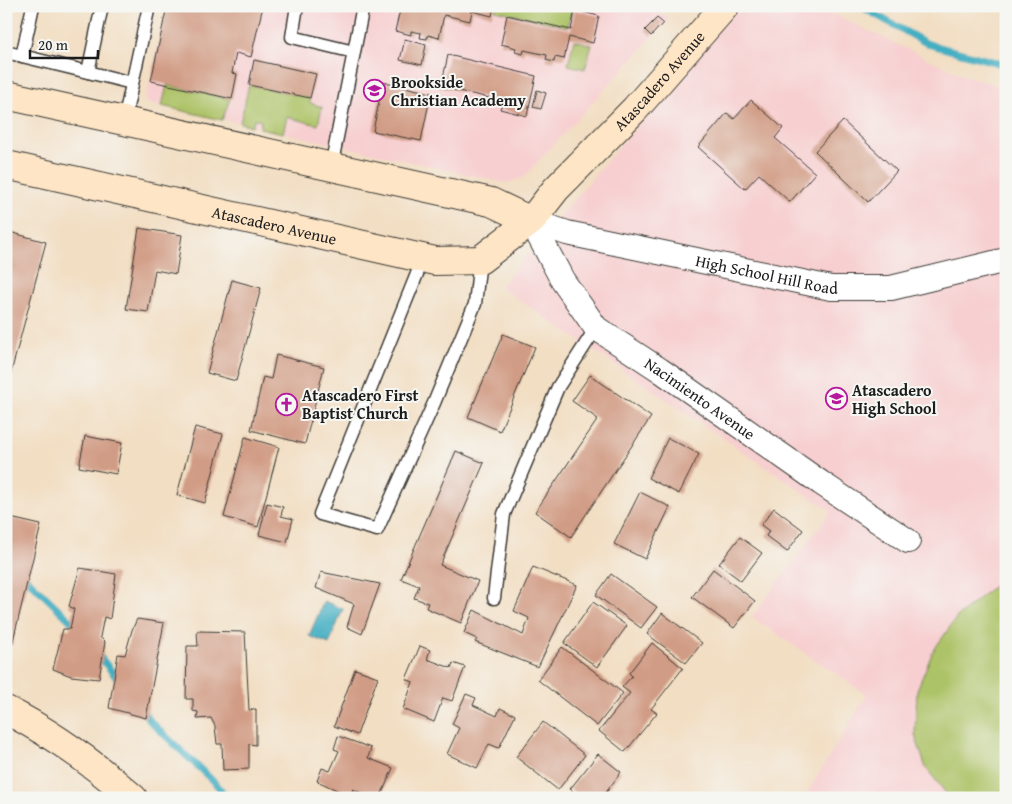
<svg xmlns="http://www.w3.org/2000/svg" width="1012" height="804" font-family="'Gentium Book Plus',serif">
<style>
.built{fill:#f7cfd0}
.green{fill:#adc368;stroke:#647042}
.water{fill:#44afc2;stroke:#30666f}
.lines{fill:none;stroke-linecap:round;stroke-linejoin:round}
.stream{stroke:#44afc2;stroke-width:7}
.building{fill:#d19c85}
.lane-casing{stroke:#3c3935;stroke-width:15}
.street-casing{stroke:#3c3935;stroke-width:26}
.secondary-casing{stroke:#3c3935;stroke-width:30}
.lane{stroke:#fff;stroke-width:12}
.street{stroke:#fff;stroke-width:24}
.secondary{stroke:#fde5c5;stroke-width:28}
.labels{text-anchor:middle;stroke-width:4;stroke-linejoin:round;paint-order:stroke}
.street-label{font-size:16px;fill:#1c1c1c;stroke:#f6f6f2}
.poi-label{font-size:16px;font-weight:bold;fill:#1c1c1c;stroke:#f6f6f2;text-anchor:start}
</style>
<rect width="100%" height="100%" fill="#f6f6f2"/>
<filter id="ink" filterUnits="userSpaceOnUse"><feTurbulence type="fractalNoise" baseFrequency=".02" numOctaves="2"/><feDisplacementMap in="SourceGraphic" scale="10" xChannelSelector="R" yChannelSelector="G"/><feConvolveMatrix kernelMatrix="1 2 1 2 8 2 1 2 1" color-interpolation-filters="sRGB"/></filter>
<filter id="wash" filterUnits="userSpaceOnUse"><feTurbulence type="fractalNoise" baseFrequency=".0096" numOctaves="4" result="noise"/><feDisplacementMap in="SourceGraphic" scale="20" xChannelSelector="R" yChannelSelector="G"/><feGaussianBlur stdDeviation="1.12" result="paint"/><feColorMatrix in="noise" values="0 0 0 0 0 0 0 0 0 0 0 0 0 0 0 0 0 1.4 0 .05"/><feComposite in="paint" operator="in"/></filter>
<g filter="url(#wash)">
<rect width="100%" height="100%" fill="#f2dec3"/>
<!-- built -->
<g class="built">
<polygon points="167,6 642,6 670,18 523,178 506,183 145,102"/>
<polygon points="739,6 816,6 960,74 1006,89 1006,798 804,798 867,695 752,617 831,511 500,287"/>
</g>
<!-- green -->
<g class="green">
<polygon points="496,6 573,6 568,27 495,10"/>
<polygon points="574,40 592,45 585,69 568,65"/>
<polygon points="167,85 230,99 222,120 162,106"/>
<polygon points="249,85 310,98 310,103 322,107 318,125 287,117 283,133 260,128 261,120 254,119 252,126 240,123"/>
<polygon points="1006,580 1006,798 950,798 926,768 915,735 917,690 933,651 957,617 996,584"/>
</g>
<!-- water -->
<polygon class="water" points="324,601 343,609 329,644 309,636"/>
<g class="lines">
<!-- stream -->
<g class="stream">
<polyline points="860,6 928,44 1006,65"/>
<polyline points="22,574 77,627"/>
<polyline points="97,653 120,682"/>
<polyline points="142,710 150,721 217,785 227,798"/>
</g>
</g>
<g id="blocks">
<!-- building -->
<g class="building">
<polygon points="167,6 263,6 251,57 236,53 232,73 237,74 232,99 151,81"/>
<polygon points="401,6 494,6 492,16 472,11 470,21 444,15 439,38 428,35 427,39 420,38 421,33 411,31 411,35 395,31"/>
<polygon points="575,10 599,16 593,43 569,37 564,59 555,57 554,62 546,60 547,55 524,50 523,54 515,52 516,48 501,44 507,15 571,30"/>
<polygon points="657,18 663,23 651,36 645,30"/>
<polygon points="405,39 426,45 422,65 400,60"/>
<polygon points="448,55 536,76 527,116 500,109 503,101 441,87"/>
<polygon points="254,60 316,74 310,98 249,85"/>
<polygon points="383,82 431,93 421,141 373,131"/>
<polygon points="537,90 546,93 541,109 533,107"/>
<polygon points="751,100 783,128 775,138 815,173 790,202 759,174 745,189 698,147 727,113 734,119"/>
<polygon points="843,121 897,171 868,202 815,151"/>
<polygon points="139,228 182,235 176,274 155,270 148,312 126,309"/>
<polygon points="6,231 46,242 9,380 6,380"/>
<polygon points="232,280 261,288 236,381 207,373"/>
<polygon points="503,334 535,347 500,431 468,417"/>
<polygon points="276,355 324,367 305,444 251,430 263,377 271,379"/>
<polygon points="590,375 651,417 571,537 535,512 598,419 572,401"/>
<polygon points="195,427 223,434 205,503 177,495"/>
<polygon points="85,436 122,443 116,474 79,467"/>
<polygon points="245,437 279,447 258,527 224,517"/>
<polygon points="668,438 699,454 679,494 648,478"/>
<polygon points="456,451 484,463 440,565 478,581 461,623 426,608 428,603 414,598 419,586 401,579"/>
<polygon points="640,492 670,507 645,559 614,544"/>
<polygon points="267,503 283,507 281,516 293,519 287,542 259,535"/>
<polygon points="774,508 803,530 787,552 766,536 769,531 761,525"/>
<polygon points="6,517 41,525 12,645 6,643"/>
<polygon points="740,537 762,553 741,581 719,564"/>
<polygon points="533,567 577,585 538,667 475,642 477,639 464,633 474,610 523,635 529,618 514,611"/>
<polygon points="80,568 116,574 110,619 104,617 100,637 105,642 99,679 71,676 53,669 63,629 70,629 74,609 69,606"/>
<polygon points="713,569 755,601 734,628 692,597"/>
<polygon points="321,572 380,584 362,634 347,627 354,604 316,588"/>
<polygon points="611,574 657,607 641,628 596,595"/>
<polygon points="593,602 627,626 597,667 564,643"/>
<polygon points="662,613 702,643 686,663 647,634"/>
<polygon points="137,619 164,623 146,718 109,708 118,654 125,655 132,630"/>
<polygon points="197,631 245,632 249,710 256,709 256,745 249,744 249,769 223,770 222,744 217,744 215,726 211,718 197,719 198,712 193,711 193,699 186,699 187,646 198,646"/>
<polygon points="652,643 683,668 651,709 657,713 625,752 599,731 630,693 622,687 632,676 629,673"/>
<polygon points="420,646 430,650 427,659 451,668 453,663 465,667 452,701 443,698 434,722 403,709 413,682 406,679"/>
<polygon points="562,647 623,693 597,726 538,680"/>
<polygon points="355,669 378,677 357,735 334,726"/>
<polygon points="466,694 476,698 473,705 497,716 500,708 515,715 499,748 489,744 477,768 447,754 459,728 452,724"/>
<polygon points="543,722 585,755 558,790 516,757"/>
<polygon points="338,736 371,748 368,758 393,768 380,798 371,798 353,789 350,796 317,781 322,768 330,771 339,751 334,749"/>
<polygon points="598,754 621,772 602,798 581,798 570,789"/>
</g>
</g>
</g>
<g filter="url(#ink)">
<use href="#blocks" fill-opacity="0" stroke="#3c3935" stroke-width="1"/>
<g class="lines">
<defs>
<g id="lane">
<polyline points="33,6 22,56 88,72 102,6"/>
<polyline points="297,6 292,37 354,52 331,167"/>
<polyline points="6,52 22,56"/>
<polyline points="354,52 363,6"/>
<polyline points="88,72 132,83"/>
<polyline points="124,121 149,6"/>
<polyline points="423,259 320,514 377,530 434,403 475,304 480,260"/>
<polyline points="494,598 504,514 558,387 596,328"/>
</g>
<g id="street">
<path id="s1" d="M531,221L563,281L596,328L660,370L821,483L908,541"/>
<path id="s2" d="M531,221L567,233L831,288H891L1006,260"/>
</g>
<g id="secondary">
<polyline points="6,95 491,202 531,221"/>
<path id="s3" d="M6,165L435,261L480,260L531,221L556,189L635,109L725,6"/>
<path d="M6,710C52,733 94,764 133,798"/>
</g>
</defs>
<!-- lane casing -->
<use href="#lane" class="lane-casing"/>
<!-- street casing -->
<use href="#street" class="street-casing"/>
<!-- secondary casing -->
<use href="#secondary" class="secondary-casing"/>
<!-- lane -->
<use href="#lane" class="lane"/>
<!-- street -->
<use href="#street" class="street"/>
<!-- secondary -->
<use href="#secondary" class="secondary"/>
</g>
</g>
<!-- icons -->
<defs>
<symbol id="school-ring" viewBox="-11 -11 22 22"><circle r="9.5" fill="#f6f6f2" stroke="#b5179e" stroke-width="1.5"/><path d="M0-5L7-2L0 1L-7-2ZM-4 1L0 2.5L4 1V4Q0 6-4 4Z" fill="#b5179e"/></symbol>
<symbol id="church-ring" viewBox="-11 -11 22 22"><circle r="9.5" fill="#f6f6f2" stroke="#b5179e" stroke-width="1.5"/><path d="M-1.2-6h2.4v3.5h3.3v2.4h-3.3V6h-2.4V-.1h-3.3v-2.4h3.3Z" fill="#b5179e"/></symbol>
</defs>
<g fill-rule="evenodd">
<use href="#school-ring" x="362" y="78" width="25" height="25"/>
<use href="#school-ring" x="824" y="386" width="25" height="25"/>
<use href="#church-ring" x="274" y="392" width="25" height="25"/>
</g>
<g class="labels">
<!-- street labels -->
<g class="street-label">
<text dy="6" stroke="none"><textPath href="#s3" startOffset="739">Atascadero Avenue</textPath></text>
<text dy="6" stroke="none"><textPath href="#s3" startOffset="275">Atascadero Avenue</textPath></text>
<text dy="6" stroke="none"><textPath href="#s2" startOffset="242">High School Hill Road</textPath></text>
<text dy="6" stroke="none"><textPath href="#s1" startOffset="251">Nacimiento Avenue</textPath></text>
</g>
<!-- poi labels -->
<g class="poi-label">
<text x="391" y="88">Brookside<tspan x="391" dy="18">Christian Academy</tspan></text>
<text x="852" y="396">Atascadero<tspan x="852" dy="18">High School</tspan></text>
<text x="302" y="401">Atascadero First<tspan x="302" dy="18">Baptist Church</tspan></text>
</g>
</g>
<!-- margin -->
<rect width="1012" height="804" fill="none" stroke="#f6f6f2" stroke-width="25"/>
<!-- scale -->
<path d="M30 50v8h68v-8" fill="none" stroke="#1c1c1c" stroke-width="2.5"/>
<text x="38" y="50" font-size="15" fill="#1c1c1c" stroke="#f6f6f2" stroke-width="4" paint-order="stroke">20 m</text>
</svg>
